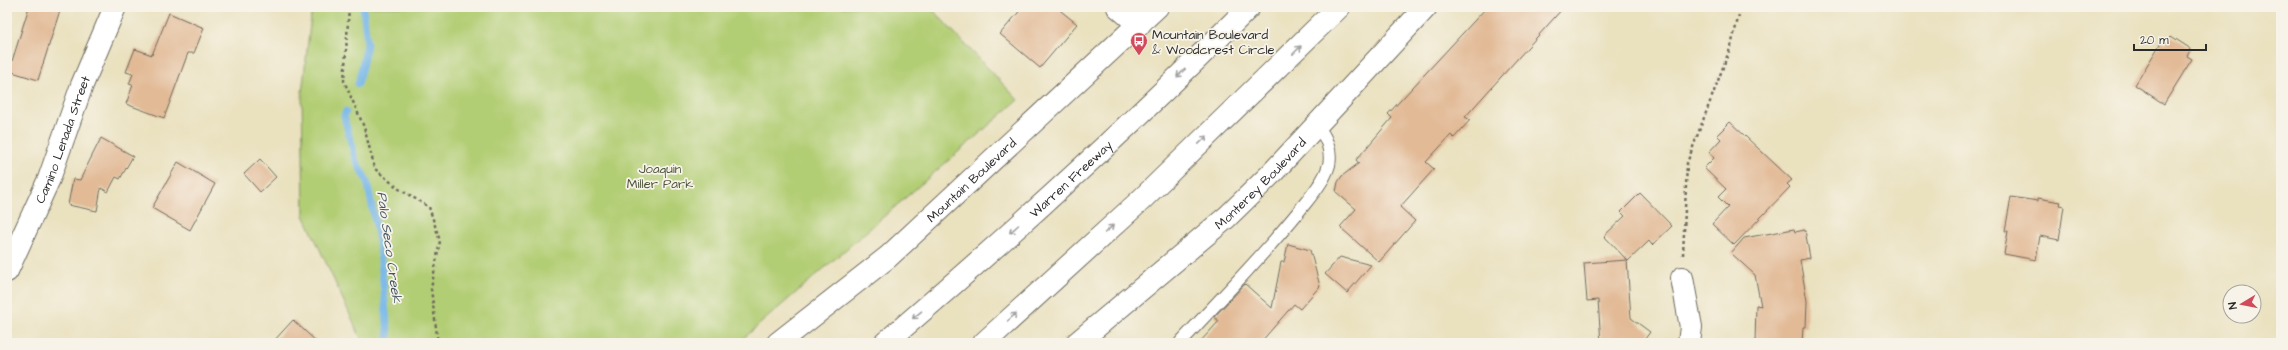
<svg xmlns="http://www.w3.org/2000/svg" width="2288" height="350" font-family="'Architects Daughter',sans-serif">
<style>
.green{fill:#b2ce74;stroke:#6e7c50}
.lines{fill:none;stroke-linecap:round;stroke-linejoin:round}
.stream{stroke:#73b5e8;stroke-width:7}
.building{fill:#e2ba96}
.service-casing{stroke:#6e6b5f;stroke-width:14}
.minor-casing{stroke:#6e6b5f;stroke-width:24}
.tertiary-casing{stroke:#6e6b5f;stroke-width:24}
.motorway-casing{stroke:#6e6b5f;stroke-width:24}
.path{stroke:#6e6b5f;stroke-width:2.5;stroke-dasharray:3 3;stroke-linecap:butt}
.service{stroke:#fff;stroke-width:12}
.minor{stroke:#fff;stroke-width:22}
.tertiary{stroke:#fff;stroke-width:22}
.motorway{stroke:#fff;stroke-width:22}
.oneway{stroke:#a0a0a0}
.labels{text-anchor:middle;stroke-width:3.5;stroke-linejoin:round;paint-order:stroke}
.poi-label{font-size:13px;fill:#2b2b2b;stroke:#f7f3e8;text-anchor:start}
.street-label{font-size:13px;fill:#2b2b2b;stroke:#f7f3e8}
.park-label{font-size:13px;fill:#4d543d;stroke:#f7f3e8}
.water-label{font-size:14px;font-style:italic;fill:#415464;stroke:#f7f3e8}
</style>
<rect width="100%" height="100%" fill="#f7f3e8"/>
<filter id="ink" filterUnits="userSpaceOnUse"><feTurbulence type="fractalNoise" baseFrequency=".025" numOctaves="2"/><feDisplacementMap in="SourceGraphic" scale="8" xChannelSelector="R" yChannelSelector="G"/><feConvolveMatrix kernelMatrix="1 2 1 2 8 2 1 2 1" color-interpolation-filters="sRGB"/></filter>
<filter id="wash" filterUnits="userSpaceOnUse"><feTurbulence type="fractalNoise" baseFrequency=".012" numOctaves="4" result="noise"/><feDisplacementMap in="SourceGraphic" scale="16" xChannelSelector="R" yChannelSelector="G"/><feGaussianBlur stdDeviation="0.9" result="paint"/><feColorMatrix in="noise" values="0 0 0 0 0 0 0 0 0 0 0 0 0 0 0 0 0 1.4 0 .05"/><feComposite in="paint" operator="in"/></filter>
<g filter="url(#wash)">
<rect width="100%" height="100%" fill="#eae1bf"/>
<!-- green -->
<polygon class="green" points="312,7 930,7 1018,100 738,343 363,343 304,215 302,93"/>
<g class="lines">
<!-- stream -->
<g class="stream">
<polyline points="358,84 367,44 363,7"/>
<polyline points="346,111 344,116 355,159 367,181 379,241 389,343"/>
</g>
</g>
<g id="blocks">
<!-- building -->
<g class="building">
<polygon points="29,7 61,7 38,80 9,71"/>
<polygon points="1023,7 1056,7 1077,24 1040,68 1000,34"/>
<polygon points="1487,7 1564,7 1465,117 1470,120 1454,138 1451,135 1426,162 1434,169 1400,207 1415,221 1379,262 1340,227 1356,209 1336,192 1338,182 1342,176 1359,163 1356,160 1392,118 1388,114"/>
<polygon points="169,13 204,28 194,53 188,53 164,118 126,104 133,85 129,84 133,74 126,72 135,49 152,55"/>
<polygon points="2171,36 2191,49 2187,56 2192,59 2164,104 2135,85 2162,41 2166,43"/>
<polygon points="1730,122 1792,180 1787,184 1790,187 1734,245 1712,224 1728,207 1718,197 1726,189 1704,168 1714,158 1709,152 1721,139 1717,135"/>
<polygon points="101,138 133,156 120,179 116,177 108,192 101,188 97,211 68,205 73,179 80,180"/>
<polygon points="260,159 276,177 260,192 244,174"/>
<polygon points="178,162 215,184 190,230 152,208"/>
<polygon points="1640,193 1672,226 1652,245 1649,241 1628,261 1604,236 1625,216 1621,212"/>
<polygon points="2011,197 2038,201 2038,198 2060,202 2059,205 2064,206 2059,240 2040,236 2036,260 2004,254 2008,231 2005,231"/>
<polygon points="1794,229 1795,232 1805,230 1810,258 1800,260 1807,301 1806,327 1803,327 1802,343 1755,343 1756,305 1761,306 1755,275 1731,253 1744,238"/>
<polygon points="1288,244 1310,250 1320,286 1300,309 1294,304 1260,343 1199,343 1219,321 1214,317 1245,284 1272,308 1281,262 1284,262"/>
<polygon points="1340,257 1371,265 1347,293 1325,274"/>
<polygon points="1627,260 1631,318 1650,332 1642,343 1601,343 1598,300 1587,301 1584,263"/>
<polygon points="293,320 318,343 272,343"/>
</g>
</g>
</g>
<g filter="url(#ink)">
<use href="#blocks" fill-opacity="0" stroke="#6e6b5f" stroke-width="1"/>
<g class="lines">
<defs>
<path id="service" d="M1180,343C1220,299 1262,257 1299,211C1310,197 1324,182 1329,165C1332,151 1326,135 1316,126"/>
<g id="minor">
<polyline points="1118,7 1139,25"/>
<path id="s1" d="M7,271L49,179L82,85L115,7"/>
<polyline points="1682,278 1691,327 1689,343"/>
</g>
<g id="tertiary">
<path id="s2" d="M778,343L888,257L1157,7"/>
<path id="s3" d="M1077,343L1227,217L1273,172L1426,7"/>
</g>
<g id="motorway">
<path id="s4" d="M885,343C1010,236 1133,124 1249,7"/>
<polyline points="984,343 1141,200 1339,7"/>
</g>
</defs>
<!-- service casing -->
<use href="#service" class="service-casing"/>
<!-- minor casing -->
<use href="#minor" class="minor-casing"/>
<!-- tertiary casing -->
<use href="#tertiary" class="tertiary-casing"/>
<!-- motorway casing -->
<use href="#motorway" class="motorway-casing"/>
<!-- path -->
<g class="path">
<polyline points="349,7 344,81 364,127 375,169 399,189 429,207 440,241 431,289 438,343"/>
<polyline points="1683,255 1687,163 1731,46 1741,7"/>
</g>
<!-- service -->
<use href="#service" class="service"/>
<!-- minor -->
<use href="#minor" class="minor"/>
<!-- tertiary -->
<use href="#tertiary" class="tertiary"/>
<!-- motorway -->
<use href="#motorway" class="motorway"/>
</g>
<!-- one-way arrows -->
<defs><path id="oneway-shaft" d="M-6 0H5M1.5-3L5.5 0L1.5 3" fill="none" stroke-width="1.6" stroke-linecap="round" stroke-linejoin="round"/></defs>
<g class="oneway">
<use href="#oneway-shaft" transform="translate(1297 50) rotate(-45)"/>
<use href="#oneway-shaft" transform="translate(1181 73) rotate(136)"/>
<use href="#oneway-shaft" transform="translate(1203 140) rotate(-44)"/>
<use href="#oneway-shaft" transform="translate(1014 229) rotate(138)"/>
<use href="#oneway-shaft" transform="translate(1109 229) rotate(-42)"/>
<use href="#oneway-shaft" transform="translate(917 315) rotate(140)"/>
<use href="#oneway-shaft" transform="translate(1012 317) rotate(-42)"/>
</g>
</g>
<!-- icons -->
<defs>
<symbol id="bus-pin" viewBox="-11 -11 22 30"><path d="M0 17L-7.5 6A9.5 9.5 0 1 1 7.5 6Z" fill="#d1495b" stroke="#f7f3e8"/><path d="M-5-6H5V4H4V6H2V4H-2V6H-4V4H-5ZM-3.5-4V0h7V-4ZM-3.5 1.2v1.5H-2V1.2ZM2 1.2v1.5H3.5V1.2Z" fill="#fff"/></symbol>
</defs>
<g fill-rule="evenodd">
<use href="#bus-pin" x="1129" y="31" width="20" height="27"/>
</g>
<g class="labels">
<!-- poi labels -->
<g class="poi-label">
<text x="1152" y="39">Mountain Boulevard<tspan x="1152" dy="15">&amp; Woodcrest Circle</tspan></text>
</g>
<!-- street labels -->
<g class="street-label">
<text dy="5" stroke="none"><textPath href="#s1" startOffset="143">Camino Lenada Street</textPath></text>
<text dy="5" stroke="none"><textPath href="#s4" startOffset="248">Warren Freeway</textPath></text>
<text dy="5" stroke="none"><textPath href="#s2" startOffset="253">Mountain Boulevard</textPath></text>
<text dy="5" stroke="none"><textPath href="#s3" startOffset="243">Monterey Boulevard</textPath></text>
</g>
<!-- park labels -->
<g class="park-label">
<text x="660" y="173">Joaquin<tspan x="660" dy="15">Miller Park</tspan></text>
</g>
<!-- water labels -->
<g class="water-label">
<text transform="translate(390 247) rotate(82)" y="5">Palo Seco Creek</text>
</g>
</g>
<!-- margin -->
<rect width="2288" height="350" fill="none" stroke="#f7f3e8" stroke-width="24"/>
<!-- north arrow -->
<g transform="translate(2242 304) rotate(260)"><circle r="19" fill="#f7f3e8" stroke="#a5a39c"/>
<path d="M0-3L7 15L0 10L-7 15Z" fill="#d1495b"/>
<text y="-6" font-size="11" font-weight="bold" text-anchor="middle" fill="#2b2b2b">N</text>
</g>
<!-- scale -->
<path d="M2134 44v6h72v-6" fill="none" stroke="#2b2b2b" stroke-width="2"/>
<text x="2140" y="44" font-size="12" fill="#2b2b2b" stroke="#f7f3e8" stroke-width="3" paint-order="stroke">20 m</text>
</svg>
